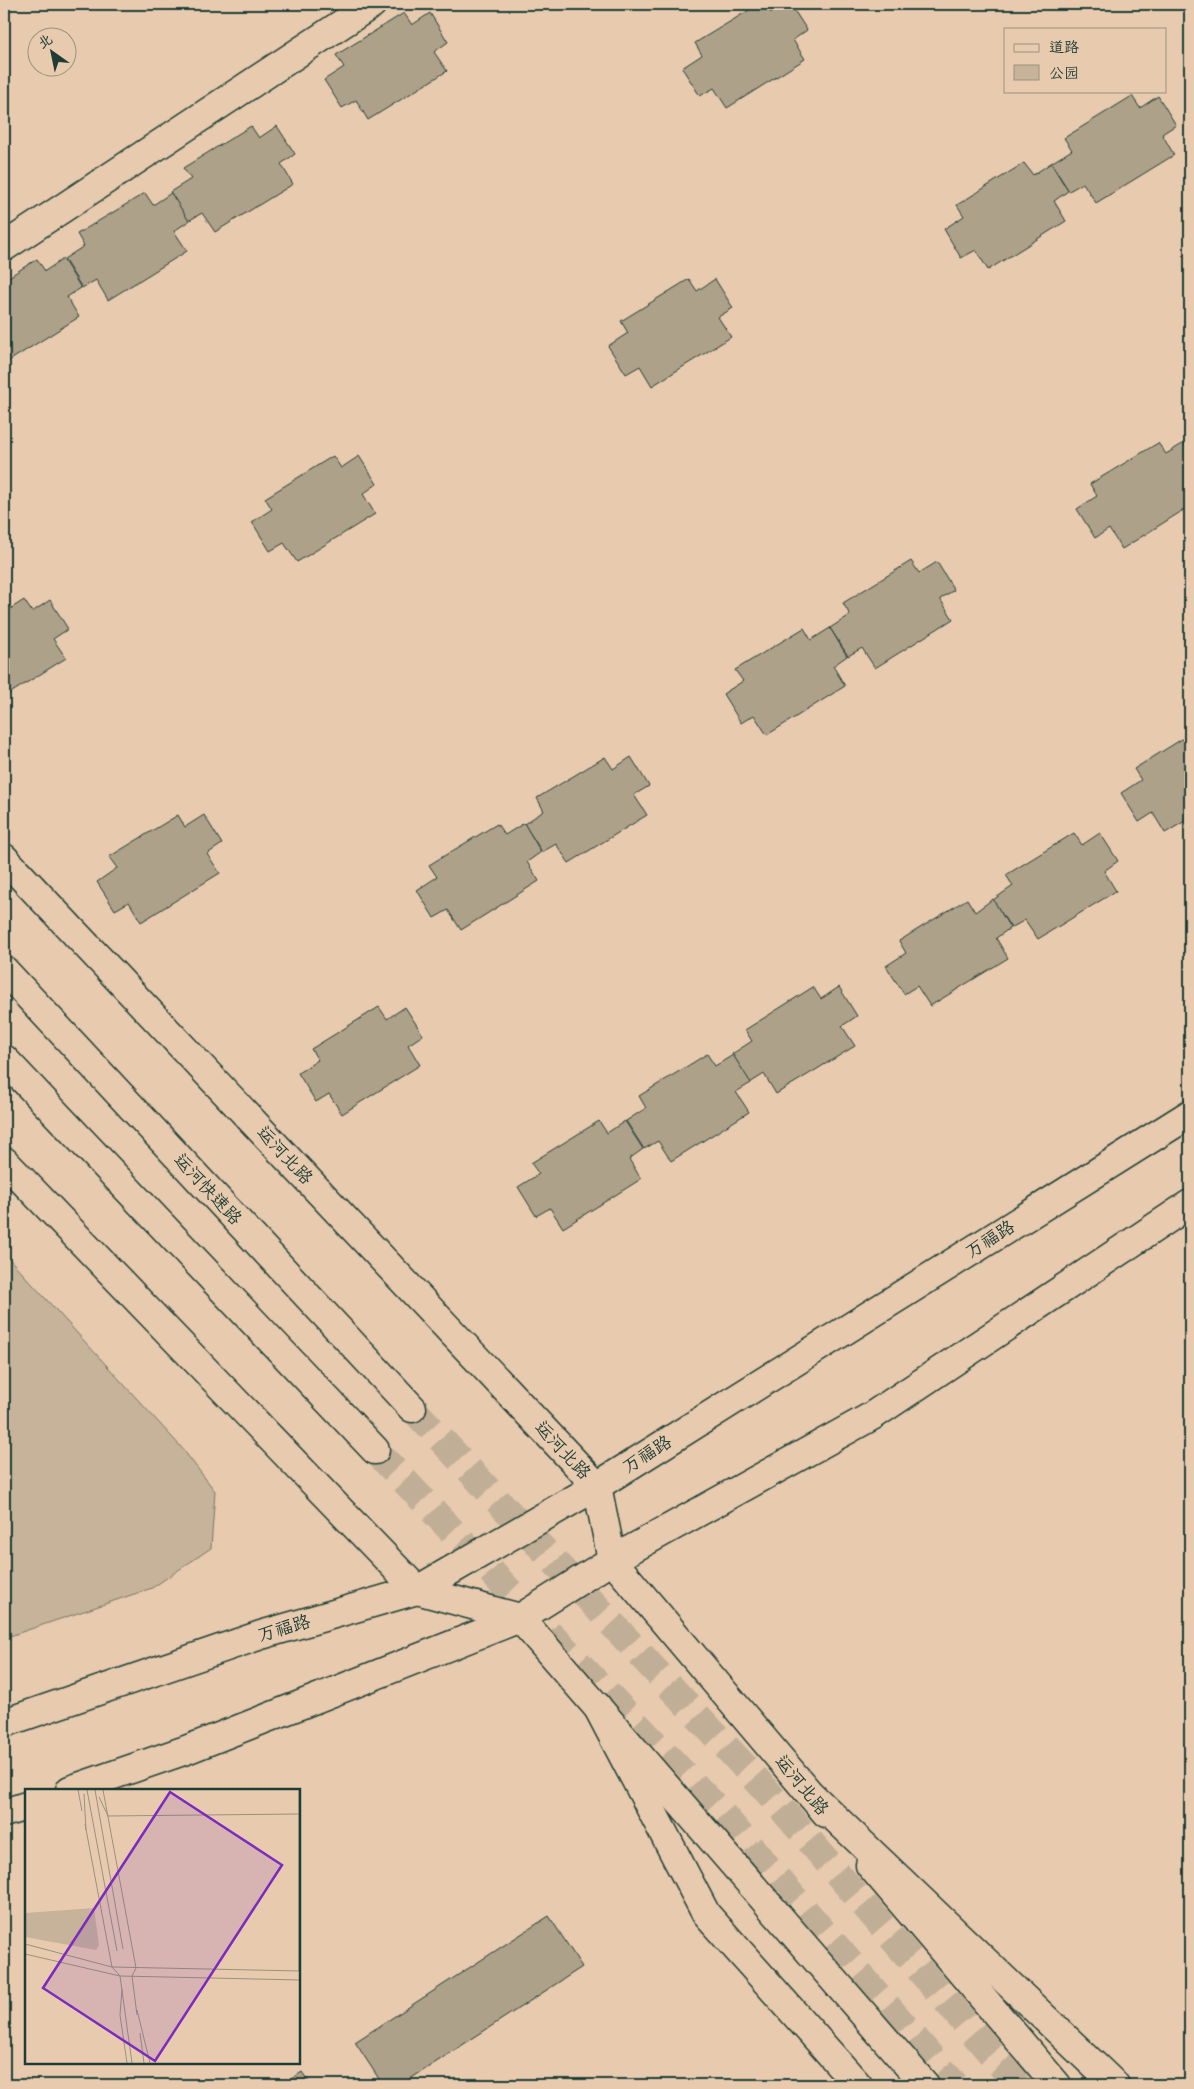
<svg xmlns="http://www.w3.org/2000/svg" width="1194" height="2089" font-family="'Balsamiq Sans','LXGW WenKai TC',sans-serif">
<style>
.green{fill:#c7b39a;stroke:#737867}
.building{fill:#aea18a;stroke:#1f3d34}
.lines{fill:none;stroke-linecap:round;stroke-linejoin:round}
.highway-tunnel{stroke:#c0af96;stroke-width:28;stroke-dasharray:28 14;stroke-linecap:butt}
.minor-casing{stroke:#1f3d34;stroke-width:31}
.major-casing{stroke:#1f3d34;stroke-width:31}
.highway-casing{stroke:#1f3d34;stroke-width:31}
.minor{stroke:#e8cbaf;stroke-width:28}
.major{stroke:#e8cbaf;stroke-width:28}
.highway{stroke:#e8cbaf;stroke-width:28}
.labels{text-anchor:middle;stroke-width:4;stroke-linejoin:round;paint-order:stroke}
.street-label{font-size:18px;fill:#1f3d34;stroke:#e8cbaf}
.inset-road{fill:none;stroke:#98927e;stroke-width:1}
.view{fill:#7b2cbf;fill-opacity:0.15;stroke:#7b2cbf;stroke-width:2.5}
.inset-edge{fill:none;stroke:#1f3d34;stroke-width:2.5}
</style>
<rect width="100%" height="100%" fill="#e8cbaf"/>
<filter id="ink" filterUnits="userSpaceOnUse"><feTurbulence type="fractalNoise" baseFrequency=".02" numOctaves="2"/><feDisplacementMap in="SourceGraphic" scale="10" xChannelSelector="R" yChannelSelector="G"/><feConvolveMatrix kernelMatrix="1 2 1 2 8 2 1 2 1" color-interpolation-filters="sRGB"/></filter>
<g filter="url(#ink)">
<!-- green -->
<polygon class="green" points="4,1253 181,1447 215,1491 211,1548 152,1588 4,1638"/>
<!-- building -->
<g class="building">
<polygon points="759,4 765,4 771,13 785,4 790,4 807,30 793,40 805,59 727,108 714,88 700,96 682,68 702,55 695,43"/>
<polygon points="404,13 412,25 430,13 448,42 434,52 447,71 368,120 356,100 342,108 324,80 344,67 336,55"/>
<polygon points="1132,96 1140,108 1158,96 1176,125 1162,134 1174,155 1096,203 1083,183 1069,191 1051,163 1072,150 1064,138"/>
<polygon points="251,126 259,138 277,126 295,154 281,164 293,184 215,232 202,213 188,221 170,192 191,179 183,168"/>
<polygon points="1024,163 1033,175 1051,163 1068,191 1054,201 1066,221 988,270 976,250 961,258 944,229 964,216 957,205"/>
<polygon points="145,193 153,205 171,193 189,221 174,231 187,251 108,300 96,280 82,288 64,259 84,246 77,234"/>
<polygon points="37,259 45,271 63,259 81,288 67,297 79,317 4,364 4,280"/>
<polygon points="689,279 697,291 715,279 733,308 718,317 731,337 652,386 640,366 626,374 608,346 628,333 621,321"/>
<polygon points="1190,439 1190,452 1185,443"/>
<polygon points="1158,443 1166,454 1184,443 1190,454 1190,479 1187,481 1190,486 1190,506 1122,549 1109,529 1095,538 1077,509 1097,496 1090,484"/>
<polygon points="333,456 341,468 359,456 377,484 363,494 375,514 297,562 284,543 270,551 252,522 272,509 265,498"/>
<polygon points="911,561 919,573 937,562 954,590 940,599 953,619 875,668 862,648 848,656 830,628 850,615 843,603"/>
<polygon points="24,600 32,612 50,600 68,629 53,639 66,658 4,697 4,613"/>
<polygon points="804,628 811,640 830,628 847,656 833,666 845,686 767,735 754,715 741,723 723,694 743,681 735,670"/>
<polygon points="1190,734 1190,818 1165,833 1153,813 1139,822 1121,793 1141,780 1134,769"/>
<polygon points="605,757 613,769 631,757 649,786 634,795 647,815 569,863 556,844 542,852 524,824 544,811 537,798"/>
<polygon points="178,815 185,827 204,815 222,844 207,854 220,873 141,922 129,902 115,910 97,882 117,868 109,857"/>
<polygon points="524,823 541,852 527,862 539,881 461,930 448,910 434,918 417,890 437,877 429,865 497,824 505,835"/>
<polygon points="1074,833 1082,845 1100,833 1118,861 1104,871 1116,891 1038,939 1025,920 1011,928 993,900 1013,886 1006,875"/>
<polygon points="967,899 975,912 993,899 1010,928 996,938 1008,958 930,1006 917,986 904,994 886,966 906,953 899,941"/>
<polygon points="813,987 821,999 839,987 857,1016 842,1026 855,1046 776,1094 764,1074 750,1083 732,1054 752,1041 745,1030"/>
<polygon points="379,1007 387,1019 405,1007 423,1035 408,1045 420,1065 342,1114 329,1094 316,1102 298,1073 318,1060 311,1049"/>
<polygon points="707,1054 715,1066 733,1055 751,1083 736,1092 749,1112 671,1161 658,1141 644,1149 626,1121 646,1108 639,1096"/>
<polygon points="599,1121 607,1133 625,1121 643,1149 629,1159 641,1179 563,1228 550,1208 536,1216 518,1187 539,1174 531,1163"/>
<polygon points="549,1916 582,1967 401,2085 383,2085 355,2042"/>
<polygon points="302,2072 311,2085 282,2085"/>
</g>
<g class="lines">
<!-- highway-tunnel -->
<g class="highway-tunnel">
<polyline points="412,1408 767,1791 1018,2085"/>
<polyline points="375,1450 722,1814 955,2085"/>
</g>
<defs>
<polyline id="minor" points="4,247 372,4"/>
<g id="major">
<polyline points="4,858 597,1486 612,1560 826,1813"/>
<polyline points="4,1161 417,1590 520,1618 925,2085"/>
<polyline points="4,1723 261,1635 417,1590 597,1486 1190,1114"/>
<polyline points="70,1790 186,1750 520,1618 612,1560 872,1416 1190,1204"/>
<polyline points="4,1813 26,1806"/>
<polyline points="870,1865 1057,2085"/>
</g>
<g id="highway">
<polyline points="4,970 412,1408"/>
<polyline points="4,1059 375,1450"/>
<polyline points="597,1706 706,1914 858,2085"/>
<polyline points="811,1795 1115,2085"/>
</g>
</defs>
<!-- minor casing -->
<use href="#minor" class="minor-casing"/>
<!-- major casing -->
<use href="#major" class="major-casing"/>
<!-- highway casing -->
<use href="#highway" class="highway-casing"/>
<!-- minor -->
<use href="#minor" class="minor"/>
<!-- major -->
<use href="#major" class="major"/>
<!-- highway -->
<use href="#highway" class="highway"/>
</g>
</g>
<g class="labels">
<!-- street labels -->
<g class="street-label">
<text transform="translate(285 1155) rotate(47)" y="6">运河北路</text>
<text transform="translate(208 1189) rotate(47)" y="6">运河快速路</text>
<text transform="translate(990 1239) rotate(-32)" y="6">万福路</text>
<text transform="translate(563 1450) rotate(47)" y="6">运河北路</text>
<text transform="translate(647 1454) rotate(-32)" y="6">万福路</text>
<text transform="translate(284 1628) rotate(-16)" y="6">万福路</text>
<text transform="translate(802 1785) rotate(50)" y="6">运河北路</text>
</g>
</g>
<!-- overview -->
<g transform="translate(25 1789)">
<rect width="275" height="275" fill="#e8cbaf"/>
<path d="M69,119L74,156L71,161L0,148V124Z" fill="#c7b39a"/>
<path class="inset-road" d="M53,1L57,22M62,1L92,162M70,1L98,160M78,1L111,179L107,187L112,226M274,1V182M59,5L61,41M74,8L83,27M83,27L275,25M60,35L87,178L95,187L107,274M0,155L87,178L275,182M0,165L95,187L275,191M97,200L95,226L102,274M112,221L125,274M115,244L119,274"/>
<path class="view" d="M145,3L257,76L130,272L18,199Z"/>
<rect width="275" height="275" class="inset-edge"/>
</g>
<!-- margin -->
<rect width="1194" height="2089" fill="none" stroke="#e8cbaf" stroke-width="20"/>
<rect x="10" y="10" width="1174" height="2069" fill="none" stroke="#1f3d34" stroke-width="2" filter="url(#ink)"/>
<!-- legend -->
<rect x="1004" y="28" width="162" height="65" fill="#e8cbaf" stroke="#98927e"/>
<rect x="1014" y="44" width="25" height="8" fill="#e8cbaf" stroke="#98927e"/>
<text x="1049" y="52" font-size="15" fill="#1f3d34">道路</text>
<rect x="1014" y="65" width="25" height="15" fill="#c7b39a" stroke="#98927e"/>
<text x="1049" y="78" font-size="15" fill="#1f3d34">公园</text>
<!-- north arrow -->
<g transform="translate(52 52) rotate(327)"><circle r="24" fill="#e8cbaf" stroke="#98927e"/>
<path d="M0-4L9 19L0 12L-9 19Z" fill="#1f3d34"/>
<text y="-8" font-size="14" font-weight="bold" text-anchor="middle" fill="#1f3d34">北</text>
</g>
</svg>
